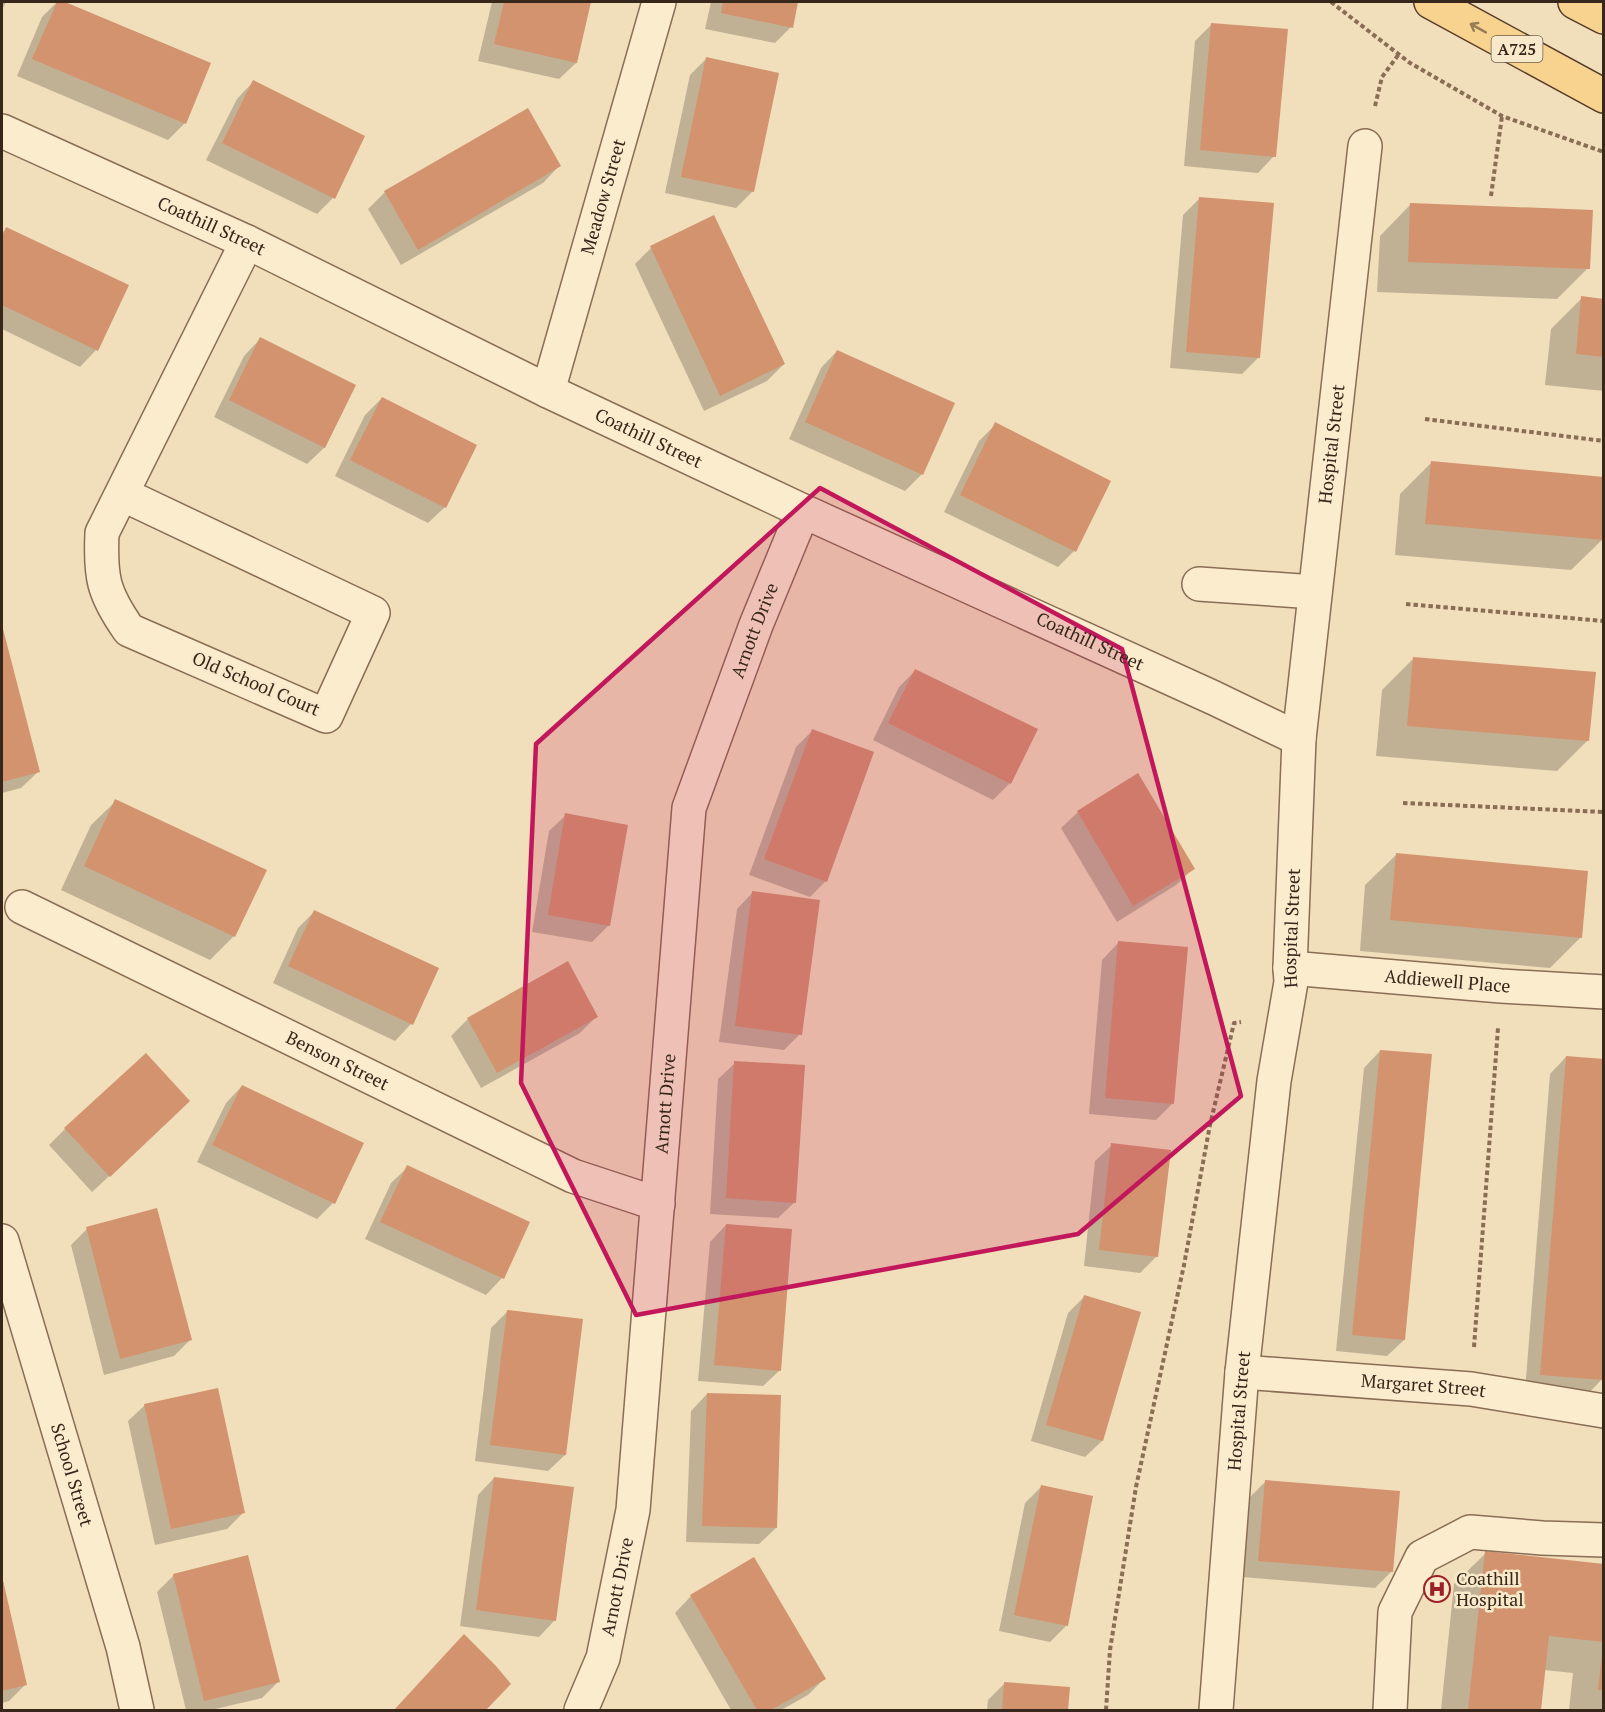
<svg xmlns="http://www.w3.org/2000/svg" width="1605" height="1712" font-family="'PT Serif',serif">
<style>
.shadow{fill:#0003}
.building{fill:#d2936e}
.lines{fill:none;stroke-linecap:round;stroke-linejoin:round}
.minor-casing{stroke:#896d54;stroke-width:36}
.major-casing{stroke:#563c29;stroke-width:36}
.path{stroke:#896d54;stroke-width:4;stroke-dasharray:4.5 3;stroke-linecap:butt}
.minor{stroke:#fbecce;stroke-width:33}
.major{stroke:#f8d28f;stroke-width:33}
.oneway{stroke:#987c54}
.marked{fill:#c2185b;fill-opacity:0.2;stroke:#c2185b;stroke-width:4.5;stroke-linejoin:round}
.labels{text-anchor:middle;stroke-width:5;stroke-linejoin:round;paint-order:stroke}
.shield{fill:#f8e9cb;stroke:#71604f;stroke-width:1.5}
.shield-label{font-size:16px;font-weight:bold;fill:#37261a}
.street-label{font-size:18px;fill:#37261a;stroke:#f8e9cb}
.poi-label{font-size:18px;fill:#37261a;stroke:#f8e9cb;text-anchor:start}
</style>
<rect width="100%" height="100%" fill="#f1debb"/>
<!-- shadow -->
<g class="shadow">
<polygon points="2,2 6,2 2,10"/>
<polygon points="57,2 61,2 209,64 185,123 168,140 17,76 42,17"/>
<polygon points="492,2 590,2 576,63 559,79 478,61"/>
<polygon points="711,2 796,2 791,27 775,43 705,29"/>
<polygon points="1212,24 1274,156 1258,173 1184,166 1195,41"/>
<polygon points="706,59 753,191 736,208 665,193 690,75"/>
<polygon points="253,82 333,198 317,214 206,160 237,99"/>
<polygon points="527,110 559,166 543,183 401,265 368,209 385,192"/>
<polygon points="1200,198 1259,357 1242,374 1170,368 1183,215"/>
<polygon points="1411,204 1588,268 1557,299 1377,292 1380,236"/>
<polygon points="7,228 96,350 80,367 2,329 2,233"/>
<polygon points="651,248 784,364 767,381 704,411 635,264"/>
<polygon points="1582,298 1604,300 1604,391 1545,385 1551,329"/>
<polygon points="260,339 354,386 324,448 307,464 214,417 244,356"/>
<polygon points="837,351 953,404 922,474 905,491 789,439 821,368"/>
<polygon points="382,398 445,507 428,523 335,476 365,415"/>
<polygon points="996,424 1074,551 1058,567 944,512 979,441"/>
<polygon points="1431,463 1603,539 1571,570 1395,555 1400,494"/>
<polygon points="2,628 38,772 21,788 2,793"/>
<polygon points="1413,659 1588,740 1557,771 1376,756 1382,690"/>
<polygon points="915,671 1010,783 993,800 873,740 899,687"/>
<polygon points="813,730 826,881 810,897 749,875 796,747"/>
<polygon points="116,801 234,936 210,960 61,890 91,825"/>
<polygon points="1078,812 1193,869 1176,885 1117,922 1061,828"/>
<polygon points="566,815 609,925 592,942 532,932 549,831"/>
<polygon points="1397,854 1581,937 1550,968 1360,951 1365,885"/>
<polygon points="753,892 800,1034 784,1050 719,1042 737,909"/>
<polygon points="314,912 411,1024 395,1041 273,983 298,928"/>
<polygon points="1118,943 1172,1104 1156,1120 1089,1114 1102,960"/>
<polygon points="597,1016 580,1033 481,1088 451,1036 468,1019"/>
<polygon points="1380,1051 1404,1340 1387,1356 1336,1351 1364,1068"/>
<polygon points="1566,1057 1602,1379 1586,1396 1525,1391 1550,1074"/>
<polygon points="735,1063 795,1202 778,1218 710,1214 718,1079"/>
<polygon points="242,1086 333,1203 317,1219 197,1162 226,1103"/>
<polygon points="172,1118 92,1192 49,1145 65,1129"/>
<polygon points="1112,1145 1157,1256 1140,1273 1084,1266 1095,1161"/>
<polygon points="408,1167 528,1223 502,1278 486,1295 365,1239 391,1183"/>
<polygon points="726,1225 780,1370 763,1386 698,1381 710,1242"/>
<polygon points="87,1229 190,1340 174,1356 104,1375 71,1245"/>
<polygon points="1084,1297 1102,1441 1085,1457 1031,1441 1068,1313"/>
<polygon points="508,1311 565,1455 548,1471 475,1461 491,1328"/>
<polygon points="707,1394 776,1528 759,1544 686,1542 691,1411"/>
<polygon points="145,1405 243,1513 227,1529 155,1545 128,1421"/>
<polygon points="494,1478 555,1620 539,1637 460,1626 478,1495"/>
<polygon points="1266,1481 1392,1571 1375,1588 1242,1577 1249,1498"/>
<polygon points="1041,1487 1066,1626 1050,1642 999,1631 1025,1503"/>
<polygon points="1486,1553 1604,1565 1604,1710 1569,1710 1573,1673 1544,1670 1540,1710 1441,1710 1454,1584"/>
<polygon points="174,1575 278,1682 262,1698 211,1710 186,1710 157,1592"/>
<polygon points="2,1577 25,1685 9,1701 2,1703"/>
<polygon points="691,1596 824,1679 808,1695 781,1710 731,1710 675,1613"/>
<polygon points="447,1653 509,1684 483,1710 395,1710"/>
<polygon points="1005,1683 1069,1688 1067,1710 987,1710 988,1700"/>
</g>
<!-- building -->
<g class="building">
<polygon points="57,2 65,2 211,63 186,124 32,59"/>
<polygon points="504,2 591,2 577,63 494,44"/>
<polygon points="723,2 798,2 793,28 721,13"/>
<polygon points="1211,23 1288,29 1276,157 1200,150"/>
<polygon points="706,57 779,73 754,192 681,177"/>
<polygon points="253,80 365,136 335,199 222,143"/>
<polygon points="528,108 561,166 418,250 384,191"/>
<polygon points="1199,197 1274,203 1260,358 1186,352"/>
<polygon points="1410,203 1593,210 1590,269 1408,262"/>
<polygon points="714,215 785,364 720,396 650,246"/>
<polygon points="6,227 129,285 98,351 2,305 2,237"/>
<polygon points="1581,296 1604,299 1604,357 1576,354"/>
<polygon points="260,337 356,385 325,448 229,400"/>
<polygon points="837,350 955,403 923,475 805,422"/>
<polygon points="382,397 477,445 446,508 350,460"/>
<polygon points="995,422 1111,481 1076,552 960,495"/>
<polygon points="1431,461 1604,477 1604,540 1425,524"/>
<polygon points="2,625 40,772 2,782"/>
<polygon points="1413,657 1596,672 1589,741 1407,726"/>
<polygon points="915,669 1038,729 1011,784 888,723"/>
<polygon points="812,729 874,752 827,882 764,859"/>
<polygon points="1138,773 1195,869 1133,906 1077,811"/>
<polygon points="115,799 267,870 235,937 84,866"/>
<polygon points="565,813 628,825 610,926 548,915"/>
<polygon points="1396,853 1588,871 1582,938 1390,920"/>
<polygon points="752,891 820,900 802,1035 735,1026"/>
<polygon points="314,910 439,968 413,1025 288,966"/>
<polygon points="1118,941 1188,947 1174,1104 1105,1098"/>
<polygon points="568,961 598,1017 497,1073 467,1018"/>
<polygon points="1380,1050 1432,1054 1405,1340 1352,1335"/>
<polygon points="146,1053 190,1101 110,1177 64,1128"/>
<polygon points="1566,1056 1604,1059 1604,1380 1540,1375"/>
<polygon points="734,1061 805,1065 796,1203 726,1198"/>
<polygon points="242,1085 364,1143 335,1204 212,1145"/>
<polygon points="1111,1143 1171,1150 1158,1257 1099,1250"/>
<polygon points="407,1165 530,1222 504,1279 380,1222"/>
<polygon points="157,1208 192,1340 120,1359 86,1227"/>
<polygon points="726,1224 792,1229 781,1371 714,1365"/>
<polygon points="1084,1295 1141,1312 1103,1441 1046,1425"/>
<polygon points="507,1310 583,1319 566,1455 490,1445"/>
<polygon points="218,1388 245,1513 171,1529 144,1404"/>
<polygon points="707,1393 781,1395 777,1528 702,1526"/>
<polygon points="494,1477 574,1487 556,1621 476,1610"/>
<polygon points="1265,1480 1400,1491 1393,1572 1258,1561"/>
<polygon points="1041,1485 1093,1496 1068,1626 1014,1615"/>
<polygon points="1485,1551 1604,1564 1604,1642 1549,1636 1541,1710 1468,1710"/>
<polygon points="248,1555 280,1682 204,1701 173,1574"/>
<polygon points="754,1557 826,1679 771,1710 757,1710 690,1595"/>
<polygon points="2,1576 27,1685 2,1691"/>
<polygon points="464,1634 496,1666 511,1684 486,1710 394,1710"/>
<polygon points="1602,1653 1604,1653 1604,1690 1598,1690"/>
<polygon points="1004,1682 1070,1687 1068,1710 1002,1710"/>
</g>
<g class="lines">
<defs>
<g id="minor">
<path id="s1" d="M2,131L247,242L548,391L803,511L1214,698L1299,739"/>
<path id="s2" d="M548,391L659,2"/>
<path d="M122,494L373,613L326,716L129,630C103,593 100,577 102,533L247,242"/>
<polyline points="1199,584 1315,592"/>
<path id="s3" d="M22,907L573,1176L658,1204"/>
<path id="s4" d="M1290,968L1501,986L1604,992"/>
<path id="s5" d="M2,1241L123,1647L137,1710"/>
<path id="s6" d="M1242,1372L1471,1389L1604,1411"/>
<path id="s7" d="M581,1710L603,1658L633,1510L689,808L756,625L803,511"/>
<path id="s8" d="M1216,1710L1242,1372L1274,1081L1291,982L1290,968L1299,739L1365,146"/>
<polyline points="1390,1710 1395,1612 1422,1557 1470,1532 1542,1538 1604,1540"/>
</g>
<g id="major">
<polyline points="1431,2 1604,96"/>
<polyline points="1575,2 1604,17"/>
</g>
</defs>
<!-- minor casing -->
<use href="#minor" class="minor-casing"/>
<!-- major casing -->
<use href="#major" class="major-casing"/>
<!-- path -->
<g class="path">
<polyline points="1331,2 1410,63 1502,116 1604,152"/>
<polyline points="1375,106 1382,77 1399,54"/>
<polyline points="1491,196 1502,116"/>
<polyline points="1425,419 1604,441"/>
<polyline points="1406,604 1604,621"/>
<polyline points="1403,803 1604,812"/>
<polyline points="1474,1347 1498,1028"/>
<polyline points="1106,1710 1110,1650 1136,1487 1184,1265 1210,1125 1234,1023 1241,1022"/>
</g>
<!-- minor -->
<use href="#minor" class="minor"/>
<!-- major -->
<use href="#major" class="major"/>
</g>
<!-- one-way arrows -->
<defs><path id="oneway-shaft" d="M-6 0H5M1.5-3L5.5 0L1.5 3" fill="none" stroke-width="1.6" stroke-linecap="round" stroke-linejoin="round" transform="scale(1.5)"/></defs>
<use class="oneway" href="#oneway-shaft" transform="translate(1478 28) rotate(-151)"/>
<!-- marked area -->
<path class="marked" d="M820,488L1122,649L1241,1096L1078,1234L636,1315L521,1083L536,744Z"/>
<!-- icons -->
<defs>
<symbol id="hospital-ring" viewBox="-11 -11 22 22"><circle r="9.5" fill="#f8e9cb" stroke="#9c2027" stroke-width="1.5"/><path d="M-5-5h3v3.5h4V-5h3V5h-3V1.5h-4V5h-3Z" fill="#9c2027"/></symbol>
</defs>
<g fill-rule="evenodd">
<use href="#hospital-ring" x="1422" y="1574" width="30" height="30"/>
</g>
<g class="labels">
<!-- shield labels -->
<rect class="shield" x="1491.5" y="36" width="51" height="26" rx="4.5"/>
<g class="shield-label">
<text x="1517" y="55">A725</text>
</g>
<!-- street labels -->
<g class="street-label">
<text dy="6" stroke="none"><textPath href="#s2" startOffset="202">Meadow Street</textPath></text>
<text dy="6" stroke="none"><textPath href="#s1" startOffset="230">Coathill Street</textPath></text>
<text dy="6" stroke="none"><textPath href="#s1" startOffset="716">Coathill Street</textPath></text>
<text dy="6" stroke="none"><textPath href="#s8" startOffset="1272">Hospital Street</textPath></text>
<text dy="6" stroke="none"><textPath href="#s7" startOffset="1101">Arnott Drive</textPath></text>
<text dy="6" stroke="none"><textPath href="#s1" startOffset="1202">Coathill Street</textPath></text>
<text transform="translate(256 684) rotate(23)" y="6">Old School Court</text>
<text dy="6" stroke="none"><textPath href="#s8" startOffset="786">Hospital Street</textPath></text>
<text dy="6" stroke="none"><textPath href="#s4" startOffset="158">Addiewell Place</textPath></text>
<text dy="6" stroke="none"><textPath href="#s3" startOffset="351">Benson Street</textPath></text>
<text dy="6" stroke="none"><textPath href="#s7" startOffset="615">Arnott Drive</textPath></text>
<text dy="6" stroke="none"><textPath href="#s6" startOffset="182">Margaret Street</textPath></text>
<text dy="6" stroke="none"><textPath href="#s8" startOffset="300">Hospital Street</textPath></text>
<text dy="6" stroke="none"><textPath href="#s5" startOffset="244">School Street</textPath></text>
<text dy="6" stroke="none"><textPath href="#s7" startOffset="129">Arnott Drive</textPath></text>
</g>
<!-- poi labels -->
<g class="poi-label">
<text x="1456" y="1585">Coathill<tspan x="1456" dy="21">Hospital</tspan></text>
</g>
</g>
<!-- border -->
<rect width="1605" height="1712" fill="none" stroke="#37261a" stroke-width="6"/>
</svg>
